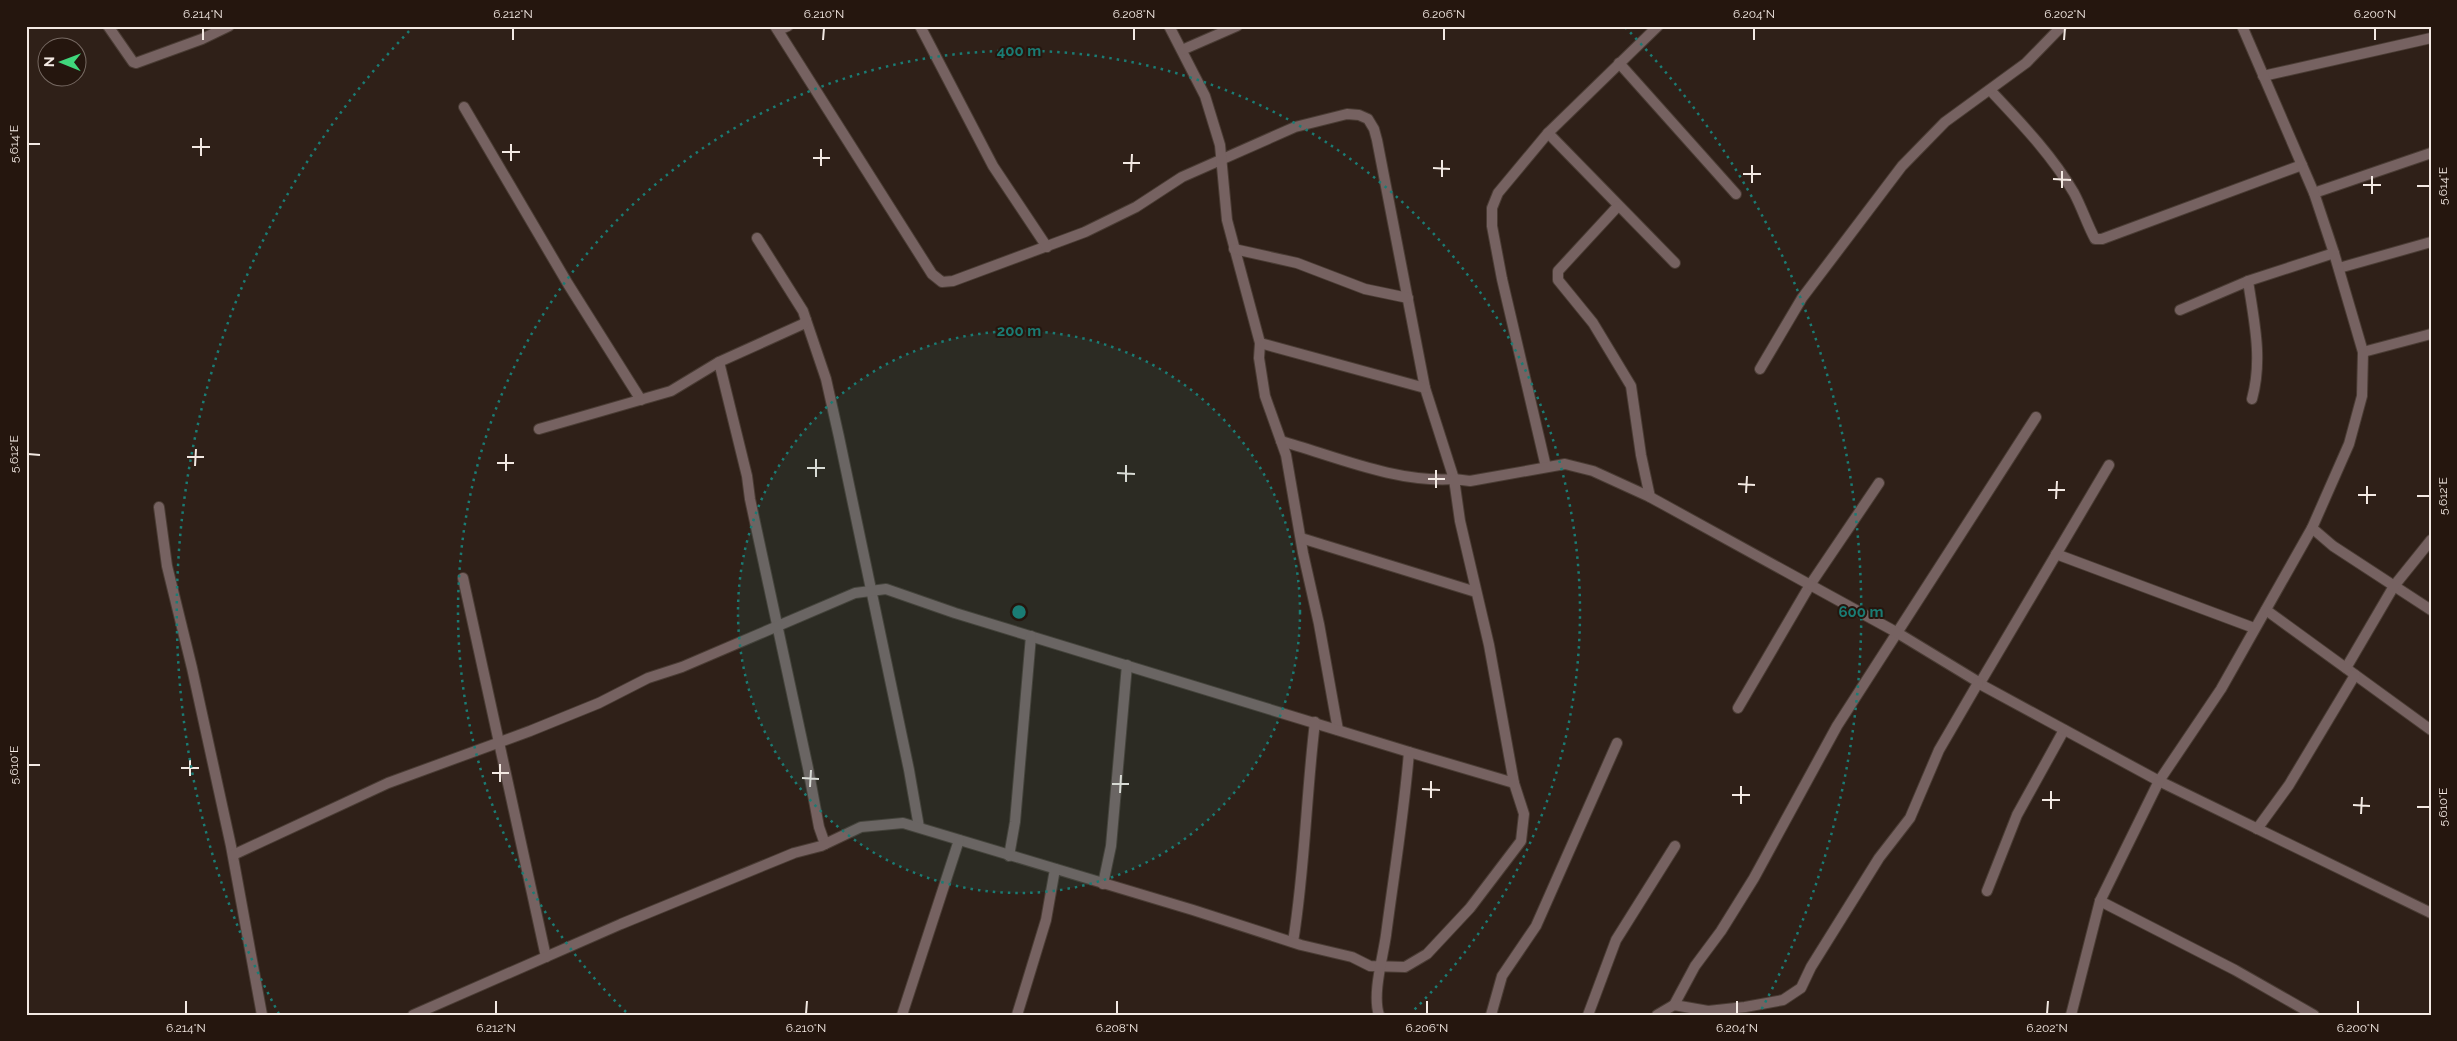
<svg xmlns="http://www.w3.org/2000/svg" width="2457" height="1041" font-family="Raleway,sans-serif">
<style>
.lines{fill:none;stroke-linecap:round;stroke-linejoin:round}
.minor-casing{stroke:#4a3c34;stroke-width:12}
.minor{stroke:#766261;stroke-width:10}
.ticks{fill:none;stroke:#f3e9e3;stroke-width:2}
.ring{fill:none;stroke:#1a7c74;stroke-width:2.5;stroke-dasharray:2.5 5}
.centre{fill:#1a7c74;stroke:#25160e;stroke-width:2.5}
.ring-label{font-size:15px;text-anchor:middle;font-weight:bold;fill:#1a7c74;stroke:#25160e;stroke-width:4;stroke-linejoin:round;paint-order:stroke}
.neatline{fill:none;stroke:#f3e9e3;stroke-width:2}
.ticks-label{font-size:12px;text-anchor:middle;fill:#f3e9e3}
</style>
<rect width="100%" height="100%" fill="#2f2018"/>
<g class="lines">
<defs>
<g id="minor">
<polyline points="108,26 133,62 136,63 202,39 229,26"/>
<path d="M775,26L932,274L942,282L953,281L1085,232L1136,207L1182,177L1295,127L1347,114L1359,115L1368,119L1374,129L1377,140L1425,388L1454,479C1396,483 1337,457 1281,441"/>
<polyline points="920,26 993,166 1047,247"/>
<polyline points="1169,26 1205,96 1220,145 1227,220 1260,343 1259,358 1265,396 1286,455 1303,553 1319,624 1338,730"/>
<polyline points="778,30 788,26"/>
<polyline points="1182,50 1237,26"/>
<polyline points="1619,63 1736,194"/>
<polyline points="2263,76 2431,38"/>
<path d="M1990,90C2020,122 2052,155 2074,193C2082,208 2087,224 2095,239H2102L2302,165"/>
<polyline points="464,107 568,284 641,400"/>
<polyline points="1548,133 1675,263"/>
<polyline points="2314,193 2431,153"/>
<polyline points="1618,206 1558,271 1558,280 1593,323 1631,386 1641,455 1650,497"/>
<polyline points="1234,249 1297,263 1365,289 1408,298"/>
<polyline points="2339,268 2431,242"/>
<polyline points="2180,310 2248,281"/>
<polyline points="806,320 826,379 839,437 909,770 919,827"/>
<polyline points="1260,343 1425,388"/>
<polyline points="2363,352 2431,334"/>
<polyline points="719,362 747,476 750,499 808,768 819,827 825,844"/>
<polyline points="1760,369 1802,298 1902,166 1945,122 2026,63 2062,26"/>
<path d="M2252,399C2263,359 2254,321 2248,281L2334,253"/>
<polyline points="539,429 671,391 719,362 803,324 806,320 803,311 757,238"/>
<polyline points="1546,467 1502,279 1492,226 1492,208 1498,193 1548,133 1658,26"/>
<polyline points="159,507 167,566 192,668 231,846 262,1015"/>
<polyline points="2312,528 2333,546 2431,610"/>
<polyline points="1301,538 1476,592"/>
<polyline points="2056,554 2254,628"/>
<polyline points="463,578 546,957"/>
<polyline points="2266,610 2431,730"/>
<polyline points="2346,668 2394,586 2431,540"/>
<polyline points="1980,683 2109,465"/>
<polyline points="1738,708 1810,585 1879,483"/>
<polyline points="2257,829 2289,785 2355,675"/>
<polyline points="233,855 388,783 530,731 599,703 648,678 682,667 855,593 886,589 955,613 1409,752"/>
<polyline points="1009,856 1015,822 1031,636"/>
<polyline points="1103,884 1111,846 1127,665"/>
<polyline points="1987,891 2017,815 2064,730"/>
<polyline points="2100,901 2235,970 2314,1015"/>
<path d="M1293,942C1305,869 1306,796 1315,722"/>
<polyline points="1674,1005 1695,966 1721,931 1754,878 1837,726 2036,417"/>
<polyline points="413,1015 621,924 794,853 821,846 861,827 903,823 1193,910 1301,945 1352,957 1370,966 1405,967 1427,954 1470,908 1521,841 1524,814 1514,783"/>
<polyline points="902,1015 959,840"/>
<polyline points="1017,1015 1046,920 1055,869"/>
<path d="M1379,1015C1372,994 1383,957 1386,935C1394,874 1404,814 1409,752L1514,783L1489,645L1460,521L1454,479L1470,481L1565,464L1593,471L1650,497L1896,632L1980,683H1978L2159,781L2431,913"/>
<polyline points="1491,1015 1502,976 1536,926 1617,743"/>
<polyline points="1588,1015 1616,940 1675,846"/>
<polyline points="1657,1015 1674,1005 1708,1011 1745,1007 1783,1000 1801,988 1811,967 1879,858 1910,818 1939,750 1978,683"/>
<polyline points="2071,1015 2100,901 2159,781 2221,689 2312,528 2349,444 2362,396 2363,352 2334,253 2314,193 2242,26"/>
</g>
</defs>
<!-- minor casing -->
<use href="#minor" class="minor-casing"/>
<!-- minor -->
<use href="#minor" class="minor"/>
</g>
<!-- ticks -->
<path class="ticks" d="M203,40V28M513,40V28M823,40L824,28M1134,40V28M1444,40V28M1754,40V28M2064,40L2065,28M2375,40V28M28,144H40M192,147H210M502,152H520M201,156V138M813,158H830M511,161V144M1123,163H1140M821,166V149M1433,168L1450,169M1131,172L1132,154M1743,174H1761M1442,177V160M2053,179L2071,180M1752,183V165M2363,185H2381M2417,186H2430M2062,188V171M2372,194V176M28,454L40,455M187,457H204M497,463H514M195,466L196,449M807,468H825M506,471V454M1117,473L1135,474M816,477V459M1428,479H1445M1126,482V465M1738,484L1755,485M1436,488V470M2048,490H2065M1746,493L1747,476M2358,495H2376M2417,496H2430M2056,499L2057,481M2367,504V486M28,765H40M181,768H199M492,773H509M190,776V759M802,778L819,779M500,782V764M1112,784H1129M810,787L811,770M1422,789L1440,790M1120,793L1121,775M1732,795H1750M1431,798V781M2042,800H2060M1741,804V786M2353,805L2370,806M2417,807H2430M2051,809V791M2361,814L2362,797M186,1014V1001M496,1014V1001M806,1014L807,1001M1117,1014V1001M1427,1014V1001M1737,1014V1001M2047,1014L2048,1001M2358,1014V1001"/>
<!-- distance rings -->
<circle cx="1019" cy="612" r="281" fill="#1a7c74" fill-opacity=".12"/>
<g class="ring">
<circle cx="1019" cy="612" r="281"/>
<path d="M626 1012A561 561 0 1 1 1412 1012"/>
<path d="M279 1014A842 842 0 0 1 413 27M1625 27A842 842 0 0 1 1759 1014"/>
</g>
<circle cx="1019" cy="612" r="8" class="centre"/>
<g class="ring-label">
<text x="1019" y="56">400 m</text>
<text x="1019" y="336">200 m</text>
<text x="1861" y="617">600 m</text>
</g>
<!-- border -->
<rect width="2457" height="1041" fill="none" stroke="#25160e" stroke-width="55"/>
<!-- north arrow -->
<g transform="translate(62 62) rotate(271)"><circle r="24" fill="#25160e" stroke="#776a63"/>
<path d="M0-4L9 19L0 12L-9 19Z" fill="#40d77c"/>
<text y="-8" font-size="14" font-weight="bold" text-anchor="middle" fill="#f3e9e3">N</text>
</g>
<rect x="28" y="28" width="2402" height="986" class="neatline"/>
<g class="ticks-label">
<text x="203" y="18">6.214°N</text>
<text x="513" y="18">6.212°N</text>
<text x="824" y="18">6.210°N</text>
<text x="1134" y="18">6.208°N</text>
<text x="1444" y="18">6.206°N</text>
<text x="1754" y="18">6.204°N</text>
<text x="2065" y="18">6.202°N</text>
<text x="2375" y="18">6.200°N</text>
<text transform="translate(14 144) rotate(-90)" y="4">5.614°E</text>
<text transform="translate(2443 186) rotate(-90)" y="4">5.614°E</text>
<text transform="translate(14 454) rotate(-90)" y="4">5.612°E</text>
<text transform="translate(2443 496) rotate(-90)" y="4">5.612°E</text>
<text transform="translate(14 765) rotate(-90)" y="4">5.610°E</text>
<text transform="translate(2443 807) rotate(-90)" y="4">5.610°E</text>
<text x="186" y="1032">6.214°N</text>
<text x="496" y="1032">6.212°N</text>
<text x="806" y="1032">6.210°N</text>
<text x="1117" y="1032">6.208°N</text>
<text x="1427" y="1032">6.206°N</text>
<text x="1737" y="1032">6.204°N</text>
<text x="2047" y="1032">6.202°N</text>
<text x="2358" y="1032">6.200°N</text>
</g>
</svg>
